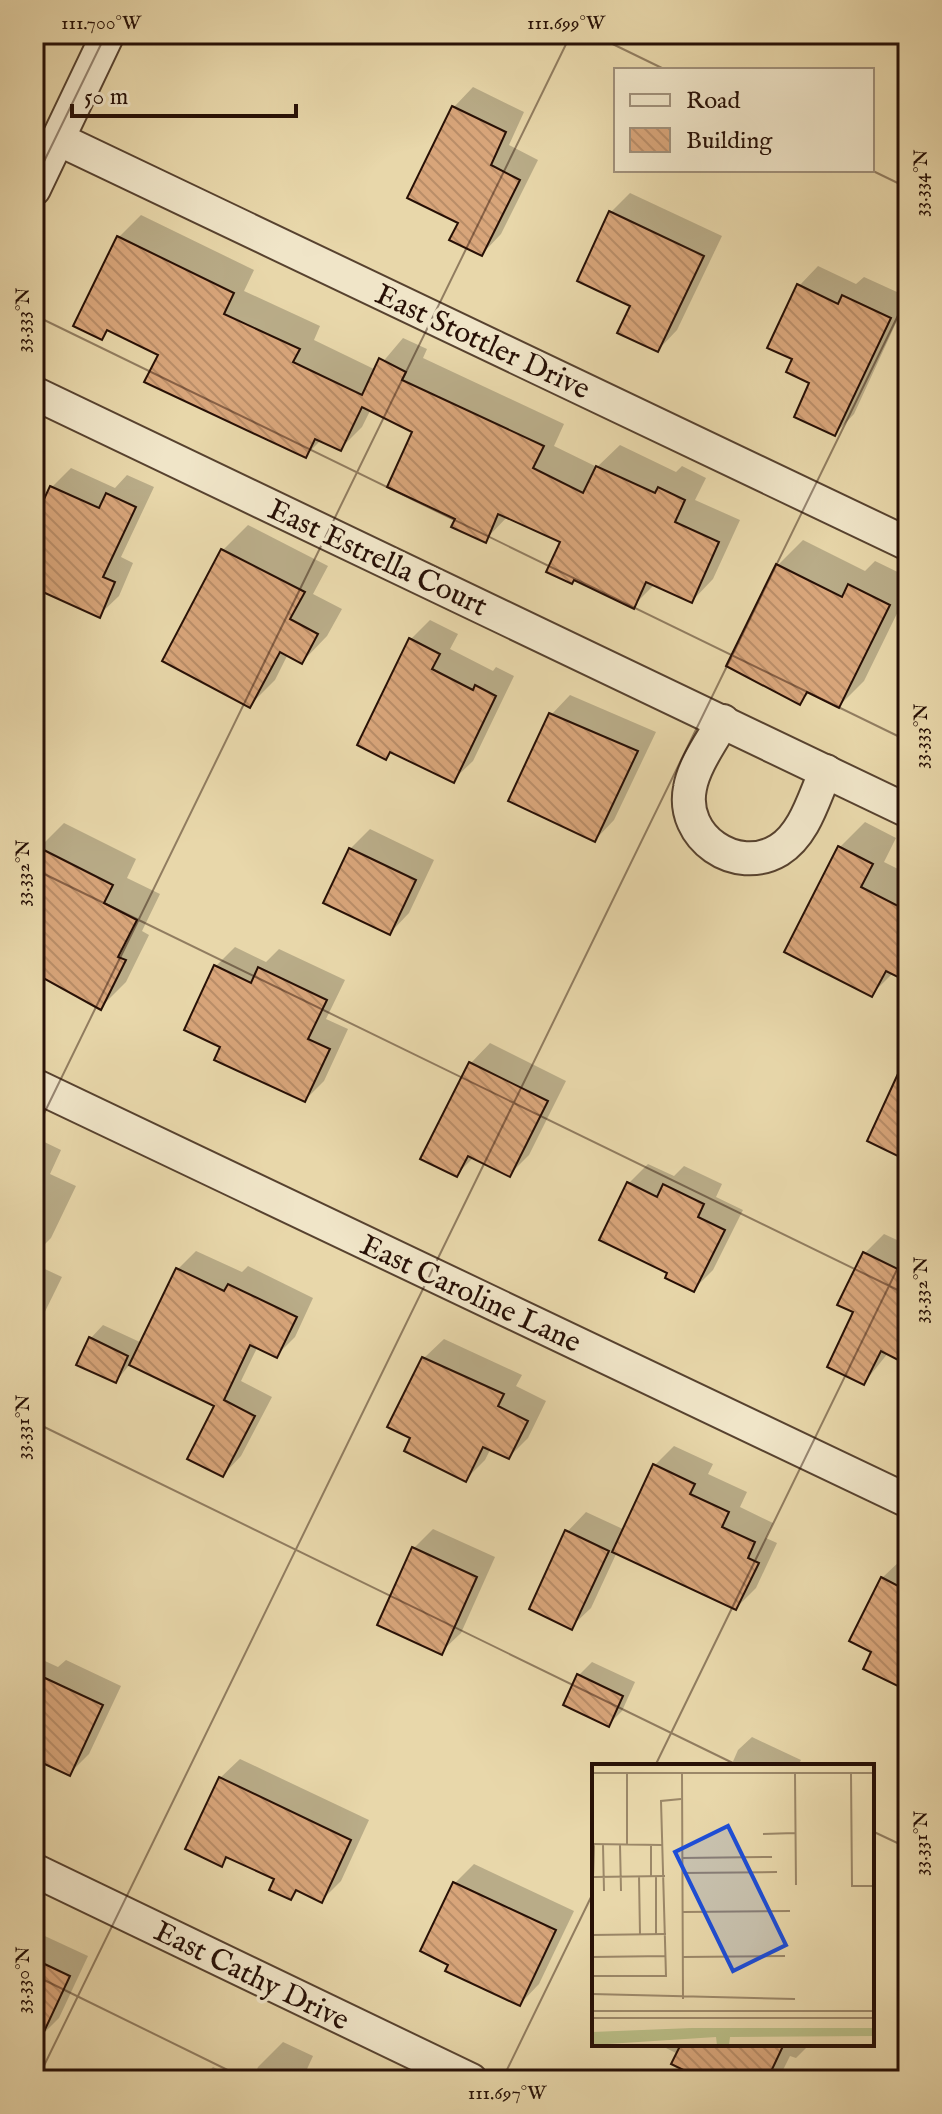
<svg xmlns="http://www.w3.org/2000/svg" width="942" height="2114" font-family="'IM FELL English',serif">
<style>
.shadow{fill:#0003}
.building{fill:url(#building-back-hatch);stroke:#271006;stroke-width:2}
.lines{fill:none;stroke-linecap:round;stroke-linejoin:round}
.street-casing{stroke:#57422f;stroke-width:36}
.street{stroke:#f0e5c8;stroke-width:32}
.ticks{fill:none;stroke:#271006;stroke-width:2;stroke-opacity:0.45}
.labels{text-anchor:middle;stroke-width:7;stroke-linejoin:round;paint-order:stroke}
.street-label{font-size:30px;fill:#271006;stroke:#f0e5c8}
.inset-road{fill:none;stroke:#9b8768;stroke-width:2}
.view{fill:#1d4ed8;fill-opacity:0.15;stroke:#1d4ed8;stroke-width:4}
.inset-edge{fill:none;stroke:#271006;stroke-width:4}
.neatline{fill:none;stroke:#271006;stroke-width:3}
.ticks-label{font-size:20px;text-anchor:middle;fill:#271006}
</style>
<defs>
<pattern id="building-back-hatch" width="6" height="6" patternUnits="userSpaceOnUse" patternTransform="scale(2)"><rect width="6" height="6" fill="#d8a57a"/><path d="M-1 5l2 2M0 0l6 6M5-1l2 2" fill="none" stroke="#b98d68"/></pattern>
</defs>
<rect width="100%" height="100%" fill="#e8d7aa"/>
<filter id="stains"><feTurbulence type="fractalNoise" baseFrequency=".0025" numOctaves="4"/><feColorMatrix values="0 0 0 0 .2 0 0 0 0 .09 0 0 0 0 .02 0 0 0 .5 -.17"/></filter>
<radialGradient id="worn" r=".72"><stop offset=".6" stop-color="#630" stop-opacity="0"/><stop offset="1" stop-color="#630" stop-opacity=".3"/></radialGradient>
<!-- shadow -->
<g class="shadow">
<polygon points="473,87 524,112 509,145 538,160 501,234 482,254 461,222 410,197 454,107"/>
<polygon points="630,193 722,236 677,330 658,350 633,305 611,212"/>
<polygon points="141,215 254,270 244,291 320,326 314,340 376,370 403,338 427,349 423,358 564,424 554,446 597,467 620,445 676,472 682,466 706,478 695,500 740,520 713,579 692,601 655,584 633,606 563,541 508,516 485,540 457,518 415,431 371,409 362,427 340,449 321,440 306,455 160,354 110,329 101,337 119,237"/>
<polygon points="818,266 856,284 864,277 908,297 854,414 835,434 812,382 795,359 799,286"/>
<polygon points="71,468 115,488 127,475 154,487 121,557 133,563 119,596 99,615 34,586 34,525 52,487"/>
<polygon points="248,525 328,566 313,594 342,609 327,636 302,662 288,654 275,680 250,705 223,550"/>
<polygon points="803,540 865,571 875,561 908,577 908,591 864,681 839,706 810,692 800,702 778,565"/>
<polygon points="430,620 458,634 450,649 493,671 496,667 514,676 473,761 453,780 392,751 386,757 411,639"/>
<polygon points="570,695 656,732 614,820 595,840 551,715"/>
<polygon points="865,822 896,838 884,862 908,874 908,974 894,972 872,994 787,951 840,847"/>
<polygon points="64,823 136,859 127,878 160,894 142,931 149,935 126,982 101,1007 34,972 34,859 39,848"/>
<polygon points="370,829 434,860 409,913 390,933 350,849"/>
<polygon points="235,947 266,962 279,949 345,980 326,1019 348,1029 324,1081 305,1100 222,1046 216,966"/>
<polygon points="490,1043 566,1081 529,1155 509,1175 474,1157 457,1174 423,1158 471,1063"/>
<polygon points="34,1137 61,1150 50,1174 76,1186 51,1238 34,1255"/>
<polygon points="648,1164 674,1176 684,1166 722,1184 716,1197 743,1210 713,1270 694,1289 670,1272 629,1183"/>
<polygon points="884,1234 908,1245 908,1362 888,1353 864,1383 856,1312 865,1253"/>
<polygon points="196,1251 242,1272 248,1266 313,1298 295,1337 277,1355 258,1346 241,1381 272,1397 241,1456 223,1475 217,1405 131,1363 116,1381 90,1339 103,1325 142,1343 178,1269"/>
<polygon points="34,1264 62,1277 34,1334"/>
<polygon points="444,1339 522,1375 516,1386 546,1401 528,1438 509,1457 491,1448 485,1460 465,1480 424,1358"/>
<polygon points="674,1446 713,1464 708,1474 747,1492 740,1507 773,1523 766,1538 777,1543 756,1588 736,1608 617,1552 591,1608 571,1627 567,1532 586,1512 625,1530 655,1465"/>
<polygon points="433,1529 495,1557 461,1633 441,1652 414,1548"/>
<polygon points="902,1559 908,1562 908,1689 882,1578"/>
<polygon points="34,1656 58,1667 66,1660 121,1686 89,1754 70,1773 34,1758"/>
<polygon points="592,1662 635,1682 622,1711 609,1724 579,1675"/>
<polygon points="752,1737 801,1760 798,1766 731,1766 738,1750"/>
<polygon points="240,1759 369,1820 341,1881 322,1900 299,1890 291,1898 276,1878 230,1856 222,1864 220,1778"/>
<polygon points="474,1864 574,1911 539,1984 520,2004 455,1883"/>
<polygon points="34,1931 88,1956 59,2018 40,2037 34,2034"/>
<polygon points="283,2042 313,2056 302,2080 252,2080 258,2067"/>
<polygon points="658,2044 810,2044 796,2058 790,2056 778,2080 709,2080 678,2054"/>
<polygon points="213,2067 240,2080 201,2080"/>
</g>
<!-- building -->
<g class="building">
<polygon points="452,106 506,132 491,165 520,180 482,256 449,240 458,223 407,198"/>
<polygon points="609,211 704,256 658,352 617,333 630,306 577,281"/>
<polygon points="117,236 234,293 224,314 300,349 293,362 362,395 379,358 406,372 402,380 544,446 533,468 583,493 596,466 655,493 658,487 685,500 675,522 719,542 692,603 646,582 634,609 574,580 572,584 546,572 560,542 498,514 486,543 451,527 455,519 387,487 412,432 362,407 341,451 315,439 306,458 144,382 158,355 107,330 102,340 73,326"/>
<polygon points="797,284 838,304 842,295 891,318 835,436 794,417 809,383 786,372 792,359 767,348"/>
<polygon points="50,486 99,508 106,493 136,507 103,577 115,582 100,618 34,588 34,521"/>
<polygon points="221,549 305,592 290,619 318,634 302,664 280,652 250,708 162,661"/>
<polygon points="776,564 842,597 848,584 890,605 839,708 807,692 800,705 726,666"/>
<polygon points="409,638 440,654 432,669 473,690 475,685 496,696 454,783 390,752 386,760 357,745"/>
<polygon points="549,713 638,751 595,842 508,801"/>
<polygon points="34,845 113,885 104,903 137,920 118,957 126,960 101,1010 34,973"/>
<polygon points="838,846 873,864 861,887 908,911 908,982 886,971 872,997 784,952"/>
<polygon points="349,848 416,880 390,935 323,903"/>
<polygon points="214,965 251,983 258,967 327,1000 308,1039 330,1049 305,1102 214,1060 220,1047 184,1030"/>
<polygon points="908,1052 908,1161 867,1141"/>
<polygon points="469,1062 548,1101 510,1177 468,1156 457,1177 420,1159"/>
<polygon points="627,1182 657,1197 663,1184 704,1204 698,1217 725,1230 694,1292 665,1278 667,1273 599,1240"/>
<polygon points="863,1252 908,1274 908,1365 881,1351 864,1385 827,1367 853,1312 837,1305"/>
<polygon points="176,1268 224,1291 228,1284 297,1317 277,1358 250,1345 224,1400 255,1416 223,1477 187,1459 214,1406 129,1365"/>
<polygon points="89,1337 128,1356 116,1383 76,1365"/>
<polygon points="422,1357 504,1394 498,1406 528,1421 509,1459 483,1447 466,1482 404,1451 410,1438 387,1427"/>
<polygon points="653,1464 695,1484 690,1494 729,1512 722,1527 755,1542 748,1558 759,1563 736,1610 612,1552"/>
<polygon points="565,1530 609,1551 572,1630 529,1609"/>
<polygon points="412,1547 477,1577 442,1655 377,1625"/>
<polygon points="881,1577 908,1591 908,1691 863,1669 871,1652 849,1641"/>
<polygon points="577,1674 623,1696 609,1727 563,1705"/>
<polygon points="45,1678 103,1705 70,1776 34,1759 34,1684 40,1687"/>
<polygon points="219,1777 351,1840 322,1903 296,1890 291,1900 269,1890 274,1879 226,1857 222,1867 185,1849"/>
<polygon points="453,1882 556,1930 520,2006 445,1971 448,1965 420,1951"/>
<polygon points="34,1959 70,1976 34,2053"/>
<polygon points="681,2044 784,2044 767,2080 704,2080 671,2064"/>
</g>
<g class="lines">
<defs>
<g id="street">
<polyline points="58,139 908,544"/>
<polyline points="34,189 108,34"/>
<polyline points="34,393 908,811"/>
<path d="M723,721C712,741 694,765 690,788C680,837 736,876 779,850C805,834 814,797 826,771"/>
<polyline points="34,1085 908,1501"/>
<polyline points="34,1870 471,2080"/>
</g>
</defs>
<!-- street casing -->
<use href="#street" class="street-casing"/>
<!-- street -->
<use href="#street" class="street"/>
</g>
<!-- ticks -->
<path class="ticks" d="M592,34L666,70M871,170L908,188M34,182L106,34M34,315L908,741M34,869L908,1295M34,1134L571,34M34,1422L739,1766M655,1766L908,1247M872,1831L908,1848M34,1975L248,2080M37,2080L908,295M502,2080L594,1891"/>
<g class="labels">
<!-- street labels -->
<g class="street-label">
<text transform="translate(483 341) rotate(25)" y="10">East Stottler Drive</text>
<text transform="translate(378 557) rotate(25)" y="10">East Estrella Court</text>
<text transform="translate(471 1293) rotate(25)" y="10">East Caroline Lane</text>
<text transform="translate(252 1975) rotate(26)" y="10">East Cathy Drive</text>
</g>
</g>
<!-- overview -->
<g transform="translate(592 1764)">
<rect width="282" height="282" fill="#e8d7aa"/>
<path d="M100,264H281L282,272L138,273L137,281H125L124,273L0,281V268Z" fill="#b9bd86"/>
<path class="inset-road" d="M0,9H282M35,9V81M90,10L91,235M203,10L204,121M259,10L260,122H282M171,70L203,69M0,80L70,81M11,81L12,127M28,81L29,127M59,81V112M90,94L180,93M90,109L185,108M47,112L48,170M2,113L73,112M0,148L2,79M91,148L198,147M64,170V112M0,171L74,170M0,193L74,192M91,193L193,192M0,212H74L69,37L89,35M0,230L203,235M0,247H282M0,254H282"/>
<path class="view" d="M136,62L194,181L141,207L83,88Z"/>
<rect width="282" height="282" class="inset-edge"/>
</g>
<!-- margin -->
<rect width="942" height="2114" fill="none" stroke="#e8d7aa" stroke-width="88"/>
<!-- legend -->
<rect x="614" y="68" width="260" height="104" fill="#f0e5c8" stroke="#a0907a" stroke-width="2"/>
<rect x="630" y="94" width="40" height="12" fill="#f0e5c8" stroke="#a0907a" stroke-width="2"/>
<text x="686" y="108" font-size="24" fill="#271006">Road</text>
<rect x="630" y="128" width="40" height="24" fill="url(#building-back-hatch)" stroke="#a0907a" stroke-width="2"/>
<text x="686" y="148" font-size="24" fill="#271006">Building</text>
<!-- scale -->
<path d="M72 104v12h224v-12" fill="none" stroke="#271006" stroke-width="4"/>
<text x="84" y="104" font-size="24" fill="#271006" stroke="#f0e5c8" stroke-width="6" paint-order="stroke">50 m</text>
<rect x="44" y="44" width="854" height="2026" class="neatline"/>
<g class="ticks-label">
<text x="101" y="29">111.700°W</text>
<text x="566" y="29">111.699°W</text>
<text transform="translate(920 183) rotate(-90)" y="7">33.334°N</text>
<text transform="translate(22 320) rotate(-90)" y="7">33.333°N</text>
<text transform="translate(920 736) rotate(-90)" y="7">33.333°N</text>
<text transform="translate(22 873) rotate(-90)" y="7">33.332°N</text>
<text transform="translate(920 1290) rotate(-90)" y="7">33.332°N</text>
<text transform="translate(22 1427) rotate(-90)" y="7">33.331°N</text>
<text transform="translate(920 1843) rotate(-90)" y="7">33.331°N</text>
<text transform="translate(22 1980) rotate(-90)" y="7">33.330°N</text>
<text x="507" y="2099">111.697°W</text>
</g>
<rect width="100%" height="100%" filter="url(#stains)"/>
<rect width="100%" height="100%" fill="url(#worn)"/>
</svg>
